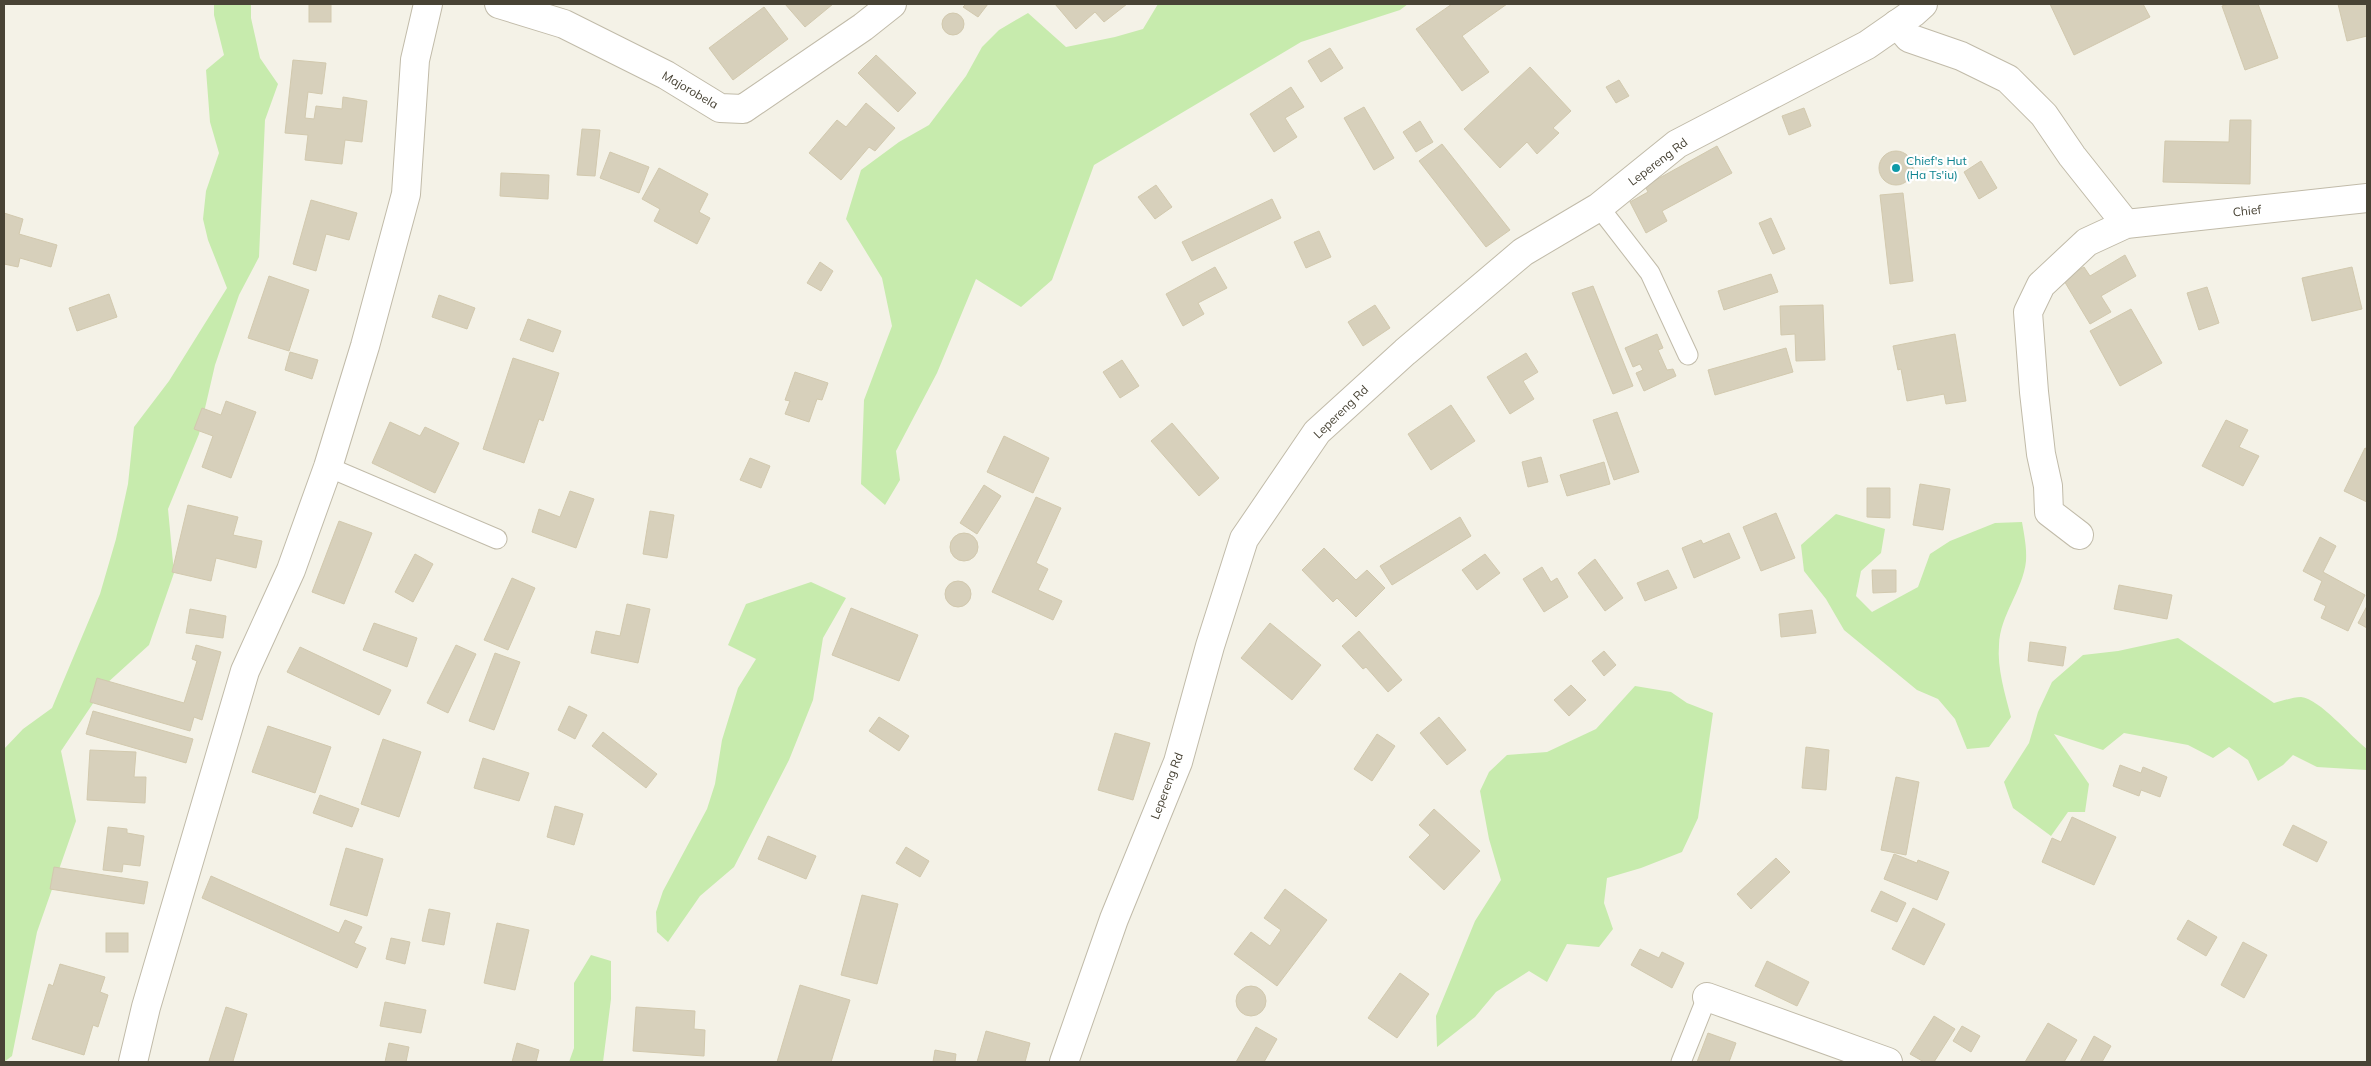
<svg xmlns="http://www.w3.org/2000/svg" width="2371" height="1066" font-family="Mulish,sans-serif">
<style>
.green{fill:#c7ebad}
.building{fill:#d7d0bb;stroke:#d2c9ae}
.lines{fill:none;stroke-linecap:round;stroke-linejoin:round}
.lane-casing{stroke:#c1bba9;stroke-width:21}
.street-casing{stroke:#c1bba9;stroke-width:30}
.lane{stroke:#fff;stroke-width:19}
.street{stroke:#fff;stroke-width:28}
.culture-dot{fill:#0f9aa8;stroke:#fff;stroke-width:2}
.labels{text-anchor:middle;stroke-width:4.5;stroke-linejoin:round;paint-order:stroke}
.street-label{font-size:12px;fill:#484335;stroke:#fff}
.culture-label{font-size:12px;fill:#0d838f;stroke:#fff;text-anchor:start}
</style>
<rect width="100%" height="100%" fill="#f4f2e7"/>
<!-- green -->
<g class="green">
<polygon points="214,4 251,4 251,18 260,58 278,84 265,120 259,257 239,295 215,365 199,434 168,509 174,573 149,645 106,684 61,751 76,821 37,932 12,1056 4,1062 4,749 23,729 52,708 100,594 116,539 128,484 134,427 169,381 227,288 208,240 203,219 206,191 219,153 210,122 206,70 224,55 214,15"/>
<polygon points="1158,4 1408,4 1400,10 1301,42 1094,165 1052,280 1021,307 976,279 937,373 896,451 900,480 885,505 861,484 864,400 892,326 882,278 846,219 861,170 899,142 929,125 966,76 982,47 999,30 1028,13 1066,47 1115,37 1143,29"/>
<path d="M1836,514L1885,529L1881,553L1861,571L1856,596L1872,612L1918,587L1930,554L1950,541L1995,523L2022,522C2024,534 2027,548 2026,561C2023,590 2000,615 1999,645C1997,668 2005,694 2011,717L1989,747L1967,749L1955,719L1938,699L1917,690L1844,630L1826,599L1804,571L1801,545Z"/>
<polygon points="811,582 846,598 823,638 813,700 789,760 734,867 700,896 668,942 657,932 656,912 663,891 707,809 715,784 722,740 738,688 756,659 728,645 746,604"/>
<path d="M2178,638L2274,703C2282,701 2293,697 2301,697C2320,699 2350,736 2367,749V770L2317,767L2293,755L2283,765L2258,781L2248,760L2229,747L2213,758L2188,745L2124,733L2103,750L2054,734L2089,784L2085,812H2068L2051,836L2013,808L2004,782L2029,743L2038,712L2052,682L2083,655L2118,651Z"/>
<polygon points="1635,686 1671,692 1687,703 1713,713 1698,818 1682,852 1641,868 1607,878 1604,903 1613,929 1599,947 1567,944 1547,982 1529,971 1496,992 1475,1017 1437,1047 1436,1016 1475,921 1501,880 1489,839 1480,791 1489,772 1507,755 1547,752 1596,729"/>
<polygon points="591,955 611,961 611,999 603,1062 569,1062 574,1048 574,983"/>
</g>
<!-- building -->
<g class="building">
<rect x="309" y="4" width="22" height="18"/>
<polygon points="785,4 833,4 805,27"/>
<polygon points="966,4 988,4 978,17 963,7"/>
<polygon points="1055,4 1127,4 1104,22 1095,12 1076,29"/>
<polygon points="1452,4 1507,4 1462,36 1489,72 1462,91 1416,29"/>
<polygon points="2050,4 2143,4 2150,17 2074,55"/>
<polygon points="2229,4 2258,4 2278,58 2245,70 2222,6"/>
<polygon points="2338,4 2367,4 2367,36 2347,41"/>
<polygon points="764,7 788,39 733,80 709,48"/>
<circle cx="953" cy="24" r="11"/>
<polygon points="1330,48 1343,68 1321,82 1308,61"/>
<polygon points="876,55 916,93 898,112 858,73"/>
<polygon points="293,60 326,63 322,94 308,92 305,118 314,119 316,106 342,109 343,97 367,101 362,142 345,140 342,164 305,160 308,135 285,133"/>
<polygon points="1530,67 1571,111 1553,128 1559,133 1537,154 1527,142 1500,168 1464,129"/>
<polygon points="1619,80 1629,96 1616,103 1606,87"/>
<polygon points="1291,87 1304,107 1285,118 1297,137 1274,152 1250,114"/>
<polygon points="866,103 895,128 875,151 869,147 841,180 809,153 837,120 846,127"/>
<polygon points="1364,107 1394,158 1374,170 1344,118"/>
<polygon points="1804,108 1811,126 1789,135 1782,116"/>
<polygon points="2230,120 2251,120 2250,184 2163,182 2165,141 2229,142"/>
<polygon points="1420,121 1433,142 1416,152 1403,132"/>
<polygon points="582,129 600,130 595,176 577,175"/>
<polygon points="1442,144 1510,230 1486,247 1419,161"/>
<polygon points="1717,146 1732,173 1662,211 1667,221 1646,233 1630,202 1648,192 1645,186"/>
<circle cx="1896" cy="168" r="17"/>
<polygon points="610,152 649,167 639,193 600,178"/>
<polygon points="1981,161 1997,188 1979,199 1964,172"/>
<polygon points="659,168 708,194 699,212 710,218 697,244 654,221 660,209 642,199"/>
<polygon points="501,173 549,175 548,199 500,196"/>
<polygon points="1156,185 1172,207 1155,219 1138,197"/>
<polygon points="1903,193 1913,281 1890,284 1880,195"/>
<polygon points="1272,199 1281,218 1192,261 1182,242"/>
<polygon points="311,200 357,213 349,240 326,234 316,271 293,264"/>
<polygon points="4,213 23,219 19,234 57,245 51,267 20,258 18,267 4,264"/>
<polygon points="1771,218 1785,249 1773,254 1759,223"/>
<polygon points="1319,231 1331,257 1306,268 1294,242"/>
<polygon points="2125,255 2136,276 2101,296 2111,312 2090,324 2063,279 2084,267 2090,276"/>
<polygon points="820,262 833,271 821,291 807,283"/>
<polygon points="1215,267 1227,288 1198,303 1204,314 1183,326 1166,294"/>
<polygon points="2352,267 2362,309 2312,321 2302,278"/>
<polygon points="1771,274 1778,292 1724,310 1718,291"/>
<polygon points="269,276 309,290 289,351 248,338"/>
<polygon points="1593,286 1633,386 1613,394 1572,293"/>
<polygon points="2207,287 2219,323 2199,330 2187,293"/>
<polygon points="109,294 117,317 77,331 69,308"/>
<polygon points="439,295 475,308 467,329 432,317"/>
<polygon points="1375,305 1390,328 1363,346 1348,322"/>
<polygon points="1823,305 1825,360 1796,361 1795,334 1781,335 1780,306"/>
<polygon points="2131,309 2162,363 2120,386 2090,331"/>
<polygon points="528,319 561,331 553,352 520,340"/>
<polygon points="1657,334 1663,348 1658,350 1667,370 1673,369 1676,376 1644,391 1636,373 1643,370 1640,364 1633,367 1625,348"/>
<polygon points="1955,334 1966,401 1946,404 1944,394 1907,401 1901,369 1898,370 1893,346"/>
<polygon points="1786,348 1793,372 1715,395 1708,370"/>
<polygon points="290,352 318,360 312,379 285,370"/>
<polygon points="1526,353 1538,372 1523,381 1534,399 1510,414 1487,377"/>
<polygon points="513,358 559,373 543,421 539,419 524,463 483,449"/>
<polygon points="1122,360 1139,386 1120,398 1103,372"/>
<polygon points="795,372 828,383 822,400 817,399 809,422 785,414 790,401 785,400"/>
<polygon points="226,401 256,412 231,478 202,467 213,436 194,429 202,408 221,415"/>
<polygon points="1451,405 1475,441 1431,470 1408,434"/>
<polygon points="1617,412 1639,472 1614,480 1593,420"/>
<polygon points="2226,420 2248,430 2239,447 2259,456 2243,486 2202,466"/>
<polygon points="390,422 420,436 425,427 459,443 435,493 372,463"/>
<polygon points="1172,423 1219,478 1199,496 1151,441"/>
<polygon points="1004,436 1049,458 1033,493 987,472"/>
<polygon points="2365,448 2367,449 2367,502 2344,491"/>
<polygon points="1541,457 1548,482 1528,487 1522,462"/>
<polygon points="750,458 770,466 761,488 740,480"/>
<polygon points="1604,462 1610,484 1567,496 1560,475"/>
<polygon points="1920,484 1950,489 1943,530 1913,525"/>
<polygon points="984,485 1001,496 977,534 960,523"/>
<polygon points="1867,488 1890,488 1890,518 1867,517"/>
<polygon points="570,491 594,499 576,548 532,532 539,509 560,517"/>
<polygon points="1036,497 1061,508 1036,563 1048,569 1038,590 1062,601 1053,620 992,592"/>
<polygon points="188,505 238,517 233,535 262,541 256,568 216,558 211,581 172,572"/>
<polygon points="650,511 674,515 667,558 643,554"/>
<polygon points="1776,513 1795,558 1761,571 1743,527"/>
<polygon points="1460,517 1471,536 1392,585 1380,566"/>
<polygon points="339,521 372,533 344,604 312,592"/>
<polygon points="1729,533 1740,558 1694,578 1682,548 1701,540 1703,544"/>
<circle cx="964" cy="547" r="14"/>
<polygon points="2320,537 2336,546 2323,572 2365,595 2348,631 2321,618 2326,606 2314,600 2322,581 2303,571"/>
<polygon points="1324,548 1356,580 1367,570 1385,588 1356,617 1337,598 1333,602 1302,570"/>
<polygon points="415,554 433,564 413,602 395,592"/>
<polygon points="1485,554 1500,573 1477,590 1462,570"/>
<polygon points="1595,559 1623,598 1605,611 1578,573"/>
<polygon points="1542,567 1551,582 1557,578 1568,597 1544,612 1523,579"/>
<polygon points="1668,570 1677,588 1645,601 1637,583"/>
<polygon points="1872,570 1896,570 1896,592 1873,593"/>
<polygon points="512,578 535,588 508,650 484,640"/>
<circle cx="958" cy="594" r="13"/>
<polygon points="2119,585 2172,595 2167,619 2114,609"/>
<polygon points="627,604 650,609 638,663 591,653 596,631 620,636"/>
<polygon points="2367,606 2367,628 2358,623"/>
<polygon points="851,608 918,635 899,681 832,655"/>
<polygon points="190,609 226,616 223,638 186,633"/>
<polygon points="1812,610 1816,633 1781,637 1779,614"/>
<polygon points="374,623 417,638 407,667 363,650"/>
<polygon points="1270,623 1321,665 1292,700 1241,658"/>
<polygon points="1359,631 1402,680 1388,692 1366,667 1363,669 1342,646"/>
<polygon points="2030,642 2066,647 2063,666 2028,661"/>
<polygon points="196,645 221,652 202,720 194,717 190,731 90,702 97,678 184,703 197,661 192,659"/>
<polygon points="456,645 476,654 448,713 427,703"/>
<polygon points="300,647 391,690 379,715 287,672"/>
<polygon points="1604,651 1616,665 1604,676 1592,661"/>
<polygon points="495,653 520,662 494,730 469,721"/>
<polygon points="1571,685 1586,700 1569,716 1554,700"/>
<polygon points="569,706 587,715 575,739 558,730"/>
<polygon points="93,711 193,739 186,763 86,734"/>
<polygon points="879,717 909,736 899,751 869,731"/>
<polygon points="1439,717 1466,750 1447,765 1420,733"/>
<polygon points="268,726 331,747 315,793 252,772"/>
<polygon points="603,732 657,774 646,788 592,746"/>
<polygon points="1115,733 1150,743 1133,800 1098,790"/>
<polygon points="1377,734 1395,746 1372,781 1354,769"/>
<polygon points="383,739 421,752 399,817 361,804"/>
<polygon points="1806,747 1829,750 1826,790 1802,788"/>
<polygon points="90,750 136,752 134,777 146,777 145,803 87,800"/>
<polygon points="483,758 529,773 519,801 474,788"/>
<polygon points="2120,765 2141,773 2143,767 2167,777 2160,797 2141,790 2139,796 2113,786"/>
<polygon points="1896,777 1919,782 1906,855 1881,850"/>
<polygon points="320,795 359,809 352,827 313,813"/>
<polygon points="555,806 583,814 574,845 547,837"/>
<polygon points="1434,809 1480,851 1444,890 1409,857 1430,835 1419,825"/>
<polygon points="2072,817 2116,837 2094,885 2042,862 2052,838 2061,842"/>
<polygon points="2293,825 2327,842 2317,862 2283,845"/>
<polygon points="108,827 127,829 127,833 144,836 140,866 123,864 122,872 103,870"/>
<polygon points="768,836 816,856 806,879 758,859"/>
<polygon points="906,847 929,861 920,877 896,863"/>
<polygon points="346,848 383,859 367,916 330,905"/>
<polygon points="1894,854 1917,863 1918,860 1949,872 1937,900 1884,879"/>
<polygon points="1776,858 1790,872 1751,909 1737,894"/>
<polygon points="54,867 148,882 144,904 50,889"/>
<polygon points="211,876 339,933 345,920 362,927 354,943 366,948 357,968 202,898"/>
<polygon points="1285,889 1327,920 1277,986 1234,954 1251,932 1270,946 1281,930 1264,918"/>
<polygon points="1881,891 1906,903 1897,922 1871,911"/>
<polygon points="862,895 898,904 877,984 841,975"/>
<polygon points="1913,908 1945,924 1924,965 1892,949"/>
<polygon points="429,909 450,913 444,945 422,941"/>
<polygon points="2188,920 2217,937 2206,956 2177,939"/>
<polygon points="497,923 529,930 515,990 484,983"/>
<rect x="106" y="933" width="22" height="19"/>
<polygon points="391,938 410,942 405,964 386,959"/>
<polygon points="2243,942 2267,955 2244,998 2221,985"/>
<polygon points="1640,949 1659,958 1662,952 1684,963 1672,988 1631,965"/>
<polygon points="1767,961 1809,982 1797,1006 1755,986"/>
<polygon points="60,964 105,977 100,992 108,995 98,1027 93,1025 84,1055 32,1039 49,984 53,986"/>
<polygon points="1400,973 1429,994 1397,1038 1368,1018"/>
<polygon points="800,985 850,1000 831,1062 777,1062"/>
<circle cx="1251" cy="1001" r="15"/>
<polygon points="385,1002 426,1010 421,1033 380,1026"/>
<polygon points="226,1007 247,1014 233,1061 236,1062 214,1062 209,1061"/>
<polygon points="636,1007 695,1011 694,1029 705,1030 704,1056 633,1051"/>
<polygon points="1934,1016 1955,1029 1934,1062 1924,1062 1910,1054"/>
<polygon points="2048,1023 2077,1040 2064,1062 2025,1062"/>
<polygon points="1962,1026 1980,1036 1971,1052 1953,1041"/>
<polygon points="1256,1027 1277,1039 1264,1062 1236,1062"/>
<polygon points="986,1031 1030,1043 1025,1062 977,1062"/>
<polygon points="1708,1033 1736,1043 1729,1062 1697,1062"/>
<polygon points="2094,1036 2111,1046 2102,1062 2080,1062"/>
<polygon points="389,1043 409,1047 406,1062 385,1062"/>
<polygon points="517,1043 539,1050 536,1062 512,1062"/>
<polygon points="935,1050 956,1054 955,1062 933,1062"/>
</g>
<g class="lines">
<defs>
<g id="lane">
<polyline points="1599,207 1650,273 1688,355"/>
<polyline points="328,467 497,539"/>
<polyline points="1681,1062 1707,997"/>
</g>
<g id="street">
<polyline points="499,4 564,24 666,75 720,108 743,109 863,27 892,4"/>
<polyline points="1897,24 1909,38 1961,56 2008,79 2044,115 2072,156 2126,224"/>
<polyline points="2079,535 2049,512 2048,486 2041,454 2034,392 2028,312 2041,285 2087,242 2126,224 2367,198"/>
<polyline points="1707,997 1888,1062"/>
<polyline points="133,1062 146,1007 245,671 291,570 328,467 365,346 406,194 415,60 428,4"/>
<polyline points="1064,1062 1114,919 1178,762 1210,646 1244,539 1317,432 1405,352 1523,252 1599,207 1677,144 1867,45 1913,13 1923,4"/>
</g>
</defs>
<!-- lane casing -->
<use href="#lane" class="lane-casing"/>
<!-- street casing -->
<use href="#street" class="street-casing"/>
<!-- lane -->
<use href="#lane" class="lane"/>
<!-- street -->
<use href="#street" class="street"/>
</g>
<!-- markers -->
<circle class="culture-dot" cx="1896" cy="168" r="5"/>
<g class="labels">
<!-- street labels -->
<g class="street-label">
<text transform="translate(690 90) rotate(30)" y="4">Majorobela</text>
<text transform="translate(1658 162) rotate(-37)" y="4">Lepereng Rd</text>
<text transform="translate(2247 211) rotate(-6)" y="4">Chief</text>
<text transform="translate(1341 412) rotate(-44)" y="4">Lepereng Rd</text>
<text transform="translate(1167 786) rotate(-69)" y="4">Lepereng Rd</text>
</g>
<!-- culture labels -->
<g class="culture-label">
<text x="1906" y="165">Chief's Hut<tspan x="1906" dy="14">(Ha Ts'iu)</tspan></text>
</g>
</g>
<!-- border -->
<rect width="2371" height="1066" fill="none" stroke="#484335" stroke-width="10"/>
</svg>
